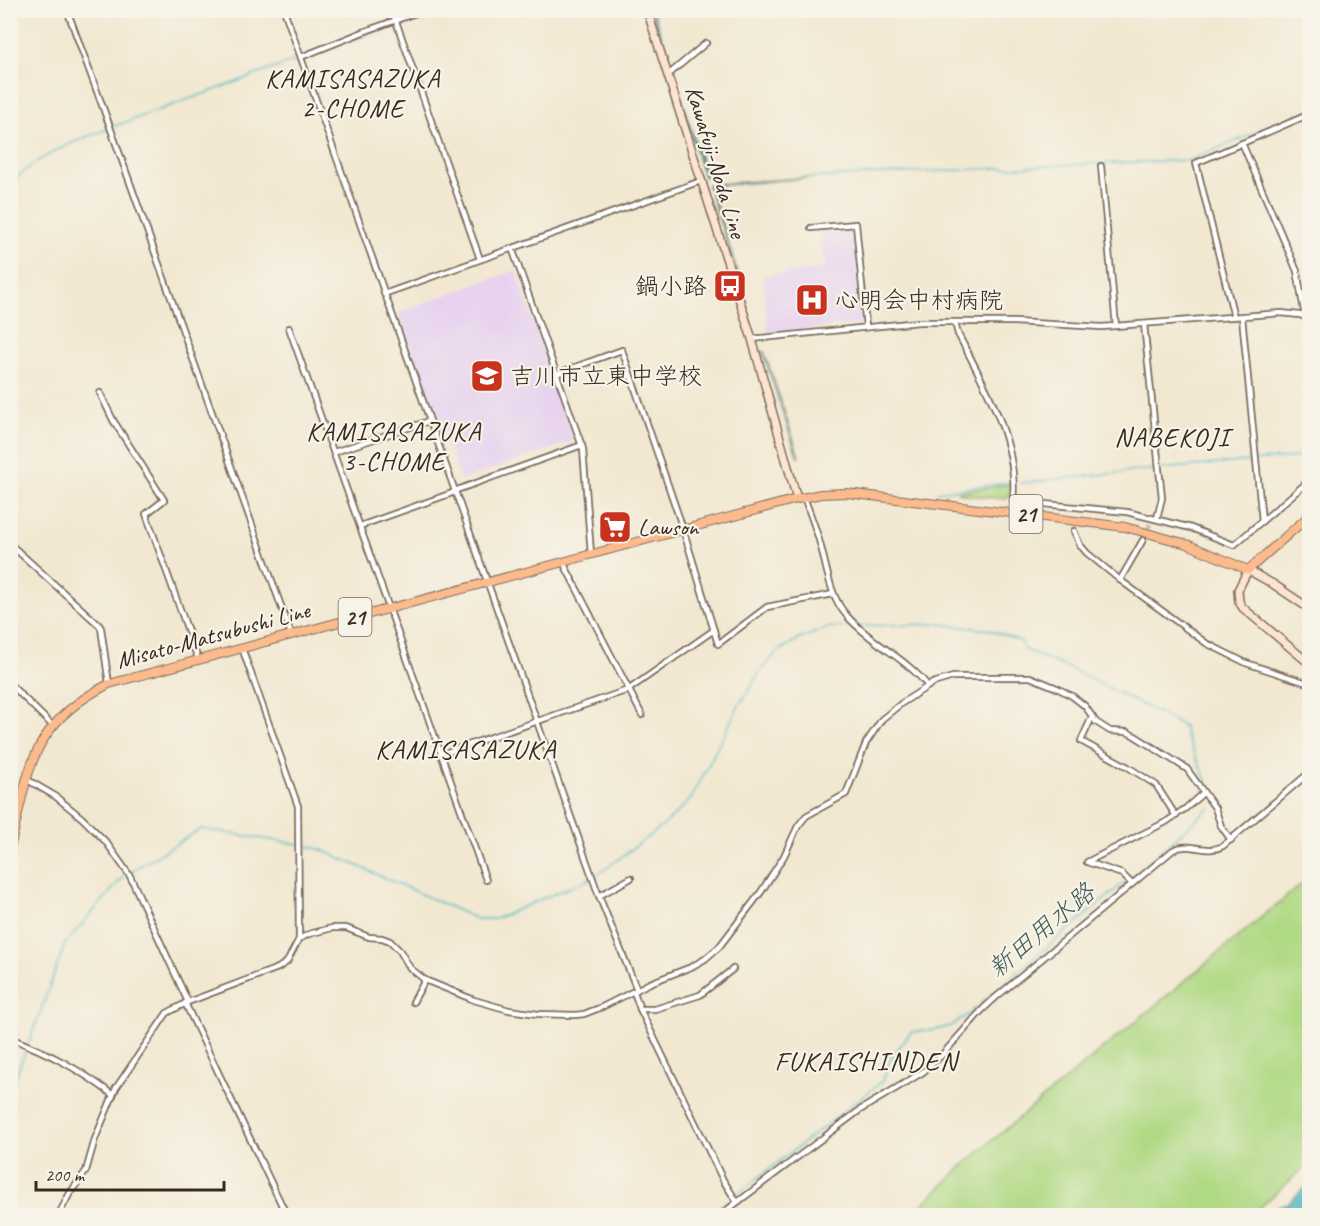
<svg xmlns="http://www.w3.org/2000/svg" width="1320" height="1226" font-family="Caveat,'Klee One',sans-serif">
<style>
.built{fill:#e7d2ef}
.green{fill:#b0d984;stroke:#768251;stroke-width:1.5}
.water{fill:#47b6c1;stroke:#417070;stroke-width:1.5}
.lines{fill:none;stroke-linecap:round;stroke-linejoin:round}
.stream{stroke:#47b6c1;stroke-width:1.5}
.street-tunnel{stroke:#cdc2ad;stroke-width:4.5;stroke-dasharray:4.5 2;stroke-linecap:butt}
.street-casing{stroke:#7b6c5d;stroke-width:8}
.secondary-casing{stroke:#7b6c5d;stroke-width:10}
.primary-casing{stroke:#7b6c5d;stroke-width:10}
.street{stroke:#fff;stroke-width:4.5}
.secondary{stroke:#fde4d1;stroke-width:7}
.primary{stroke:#fbbb8c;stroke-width:8}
.labels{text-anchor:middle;stroke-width:4.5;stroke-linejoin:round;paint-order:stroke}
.shield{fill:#f7f3e8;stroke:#73665b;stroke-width:1.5}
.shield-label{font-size:22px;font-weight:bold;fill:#3b2a1e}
.street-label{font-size:24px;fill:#3b2a1e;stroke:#f7f3e8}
.poi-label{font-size:24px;fill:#3b2a1e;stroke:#f7f3e8;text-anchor:start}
.neighbourhood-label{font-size:26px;letter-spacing:1.5px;fill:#3b2a1e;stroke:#f7f3e8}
.water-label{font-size:26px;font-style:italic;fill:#3f5b57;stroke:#f7f3e8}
.quarter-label{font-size:27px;letter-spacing:1.5px;fill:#3b2a1e;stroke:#f7f3e8}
</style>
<rect width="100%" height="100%" fill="#f7f3e8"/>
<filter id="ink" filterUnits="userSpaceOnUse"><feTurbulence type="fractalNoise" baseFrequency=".0167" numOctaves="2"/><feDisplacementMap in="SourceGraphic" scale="12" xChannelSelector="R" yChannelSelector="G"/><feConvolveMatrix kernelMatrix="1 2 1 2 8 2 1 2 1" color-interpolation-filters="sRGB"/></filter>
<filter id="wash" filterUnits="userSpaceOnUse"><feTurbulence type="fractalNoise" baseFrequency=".008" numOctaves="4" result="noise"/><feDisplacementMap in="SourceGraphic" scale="24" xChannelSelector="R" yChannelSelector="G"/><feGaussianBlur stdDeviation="1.35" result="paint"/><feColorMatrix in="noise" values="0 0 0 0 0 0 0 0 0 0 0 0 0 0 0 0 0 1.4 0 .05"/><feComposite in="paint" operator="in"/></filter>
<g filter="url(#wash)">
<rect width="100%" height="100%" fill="#f2e8d1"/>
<!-- built -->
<g class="built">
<polygon points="853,228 862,324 768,333 763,276 825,269 821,231"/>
<polygon points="516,270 574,441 461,480 398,312"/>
</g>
<!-- green -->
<g class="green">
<polygon points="1011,484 1010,496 1007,496 1006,499 966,495 958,492"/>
<polygon points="1309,878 1309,1164 1251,1215 907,1215 923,1204 971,1158"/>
</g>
<!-- water -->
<g class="water">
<polygon points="651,11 653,11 672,68 670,69"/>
<polygon points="674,75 706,176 704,177 672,76"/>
<polygon points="805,178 710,186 739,278 708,185"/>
<polygon points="763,352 764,352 799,457 798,457"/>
<polygon points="1309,1184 1309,1215 1259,1215 1266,1211 1288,1203"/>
</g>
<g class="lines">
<!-- stream -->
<g class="stream">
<polyline points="400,24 436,10"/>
<polyline points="312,55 396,25"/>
<polyline points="112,127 300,59"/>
<polyline points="805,178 1042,166 1190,160 1310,110"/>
<path d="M10,184C37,156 72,142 108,129"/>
<polyline points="1161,469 1310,456"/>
<polyline points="1020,483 1156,469"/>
<polyline points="937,492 1011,482"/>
<polyline points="857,626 939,624 990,630 1022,642 1023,649 1073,670 1184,726 1186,736 1209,786"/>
<polyline points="1212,791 1217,802"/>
<polyline points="301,844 322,850 477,919 495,919 596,876 664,825 691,799 738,707 761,670 778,651 797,640 830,627 853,626"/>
<polyline points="1131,878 1210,807"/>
<polyline points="980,1004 1125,882"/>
<polyline points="29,1043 65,944 125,875 201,829 297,844"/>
<polyline points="10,1091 27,1047"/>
<path d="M736,1195L883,1081L891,1058L911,1032C946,1029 948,1031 976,1008"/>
<polyline points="711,1216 730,1200"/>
</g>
</g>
</g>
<g filter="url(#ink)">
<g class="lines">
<!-- street-tunnel -->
<polyline class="street-tunnel" points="1143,540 1150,524"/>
<defs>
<g id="street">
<polyline points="67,10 109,124 291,634"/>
<polyline points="284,10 599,896 637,990"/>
<polyline points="392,10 480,259"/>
<polyline points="301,57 363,32 424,10"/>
<polyline points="668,75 706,43"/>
<polyline points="1242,143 1297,271 1305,316"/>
<polyline points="1101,166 1116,326"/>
<polyline points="811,228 856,224 866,327"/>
<polyline points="512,248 583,449 591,554"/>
<polyline points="384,294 701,181"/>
<polyline points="1234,317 1196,163 1310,114"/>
<polyline points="1242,317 1262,521"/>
<path d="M955,323L958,334C984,384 1019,443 1013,501L1127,512L1191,528L1234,545L1310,480"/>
<polyline points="1144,324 1162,498 1157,518"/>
<polyline points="289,328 486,880"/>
<polyline points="752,339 919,322 1014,322 1102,327 1281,313 1300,315 1310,319"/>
<polyline points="556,374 622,350 683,529 718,644 767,607 833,594"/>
<polyline points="100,393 113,420 164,500 146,514 198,659"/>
<polyline points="334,452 429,421"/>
<polyline points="454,491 582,445"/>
<path d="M804,497C809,511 815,526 819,540C827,566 829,597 848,617C872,644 906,658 928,686"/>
<polyline points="360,526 455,492"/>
<polyline points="1074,531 1080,545 1087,553 1120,580 1206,643 1246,663 1310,684"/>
<polyline points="10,544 99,625 101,628 109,684"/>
<polyline points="563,562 642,715"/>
<polyline points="1120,580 1143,540"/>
<polyline points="242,648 298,806 299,939"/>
<polyline points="10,684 53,726"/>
<polyline points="1092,717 1081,741 1128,767 1156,785 1176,816"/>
<polyline points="442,754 628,690 714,630"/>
<polyline points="26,779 55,796 82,818 106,842 130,876 188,1002"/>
<polyline points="1132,884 1122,874 1087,862 1166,822 1186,808 1203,793"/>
<polyline points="599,896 631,878"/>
<polyline points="634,992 640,1009 723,1180 737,1202"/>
<polyline points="413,1002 425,980"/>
<polyline points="185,1003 287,1216"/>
<polyline points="640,1009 655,1009 700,995 733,969"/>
<path d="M10,1038C51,1054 79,1069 113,1095"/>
<polyline points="58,1216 70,1193 86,1171 95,1139 116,1088 167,1013 188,1002 278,968 287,962 299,939 309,934 332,928 346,928 369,937 382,938 390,941 400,951 410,968 425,980 474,1000 509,1010 538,1014 575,1015 584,1014 602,1007 650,983 691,967 705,959 719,947 761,892 784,856 798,826 806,816 846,794 866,743 882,719 902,703 933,683 953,677 1030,677 1057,688 1072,696 1085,706 1096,722 1110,731 1127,732 1135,736 1187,769 1215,808 1221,826 1231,840"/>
<path d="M719,1216L860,1110L923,1072L942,1055L982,1010L995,998L1173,850C1190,841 1206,855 1223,846L1310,772"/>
</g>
<g id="secondary">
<polyline points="647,10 752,339 797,499"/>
<polyline points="1310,609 1273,584 1248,570 1238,590 1239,602 1243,608 1310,664"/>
</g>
<path id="primary" d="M10,848C29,771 29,724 109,684L797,499L821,494L847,493L1125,527L1187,544L1248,570L1310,515"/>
</defs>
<!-- street casing -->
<use href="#street" class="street-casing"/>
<!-- secondary casing -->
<use href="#secondary" class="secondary-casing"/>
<!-- primary casing -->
<use href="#primary" class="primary-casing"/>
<!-- street -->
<use href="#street" class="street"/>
<!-- secondary -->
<use href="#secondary" class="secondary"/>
<!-- primary -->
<use href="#primary" class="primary"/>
</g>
</g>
<!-- icons -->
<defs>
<symbol id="bus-square" viewBox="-11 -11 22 22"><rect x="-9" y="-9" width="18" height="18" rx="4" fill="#c8321e" stroke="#f7f3e8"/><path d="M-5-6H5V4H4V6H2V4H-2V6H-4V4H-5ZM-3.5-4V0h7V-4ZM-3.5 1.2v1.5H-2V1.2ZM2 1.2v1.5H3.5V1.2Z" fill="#fff"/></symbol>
<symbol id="hospital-square" viewBox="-11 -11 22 22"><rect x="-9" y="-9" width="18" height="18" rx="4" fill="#c8321e" stroke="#f7f3e8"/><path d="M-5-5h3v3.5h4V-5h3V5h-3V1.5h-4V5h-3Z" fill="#fff"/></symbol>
<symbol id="school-square" viewBox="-11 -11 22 22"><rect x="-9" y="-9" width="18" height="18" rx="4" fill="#c8321e" stroke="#f7f3e8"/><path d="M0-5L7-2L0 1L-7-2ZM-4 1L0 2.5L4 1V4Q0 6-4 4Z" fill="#fff"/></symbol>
<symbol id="supermarket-square" viewBox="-11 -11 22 22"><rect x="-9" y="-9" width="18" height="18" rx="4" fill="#c8321e" stroke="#f7f3e8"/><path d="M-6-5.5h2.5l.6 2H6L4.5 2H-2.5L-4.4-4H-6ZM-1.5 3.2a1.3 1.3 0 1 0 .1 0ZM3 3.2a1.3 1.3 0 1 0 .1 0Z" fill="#fff"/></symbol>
</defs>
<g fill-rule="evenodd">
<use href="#bus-square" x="711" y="267" width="38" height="38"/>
<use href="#hospital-square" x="793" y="281" width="38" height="38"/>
<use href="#school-square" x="468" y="357" width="38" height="38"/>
<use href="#supermarket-square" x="596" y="508" width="38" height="38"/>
</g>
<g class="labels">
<!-- shield labels -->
<g class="shield">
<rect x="1009.5" y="495" width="33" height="38" rx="4.5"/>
<rect x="338.5" y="598" width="33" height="38" rx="4.5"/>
</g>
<g class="shield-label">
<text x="1026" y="522">21</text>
<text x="355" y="625">21</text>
</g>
<!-- street labels -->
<g class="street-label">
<text transform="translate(716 162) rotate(73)" y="8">Kawafuji-Noda Line</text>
<text transform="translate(213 635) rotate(-15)" y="8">Misato-Matsubushi Line</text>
</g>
<!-- poi labels -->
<g class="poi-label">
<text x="707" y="294" text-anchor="end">鍋小路</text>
<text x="835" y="308">心明会中村病院</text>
<text x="510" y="384">吉川市立東中学校</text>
<text x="638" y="535">Lawson</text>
</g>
<!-- neighbourhood labels -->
<g class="neighbourhood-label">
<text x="353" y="87">KAMISASAZUKA<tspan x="353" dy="30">2-CHOME</tspan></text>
<text x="394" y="440">KAMISASAZUKA<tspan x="394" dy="30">3-CHOME</tspan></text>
</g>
<!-- water labels -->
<g class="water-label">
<text transform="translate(1041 930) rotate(-40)" y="9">新田用水路</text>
</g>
<!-- quarter labels -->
<g class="quarter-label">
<text x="1172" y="446">NABEKOJI</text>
<text x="466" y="758">KAMISASAZUKA</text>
<text x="866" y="1070">FUKAISHINDEN</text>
</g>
</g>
<!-- margin -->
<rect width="1320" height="1226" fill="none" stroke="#f7f3e8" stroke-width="36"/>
<!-- scale -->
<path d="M36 1181v9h188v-9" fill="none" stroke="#3b2a1e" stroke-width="3"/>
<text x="45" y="1181" font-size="18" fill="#3b2a1e" stroke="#f7f3e8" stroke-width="4.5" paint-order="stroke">200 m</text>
</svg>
